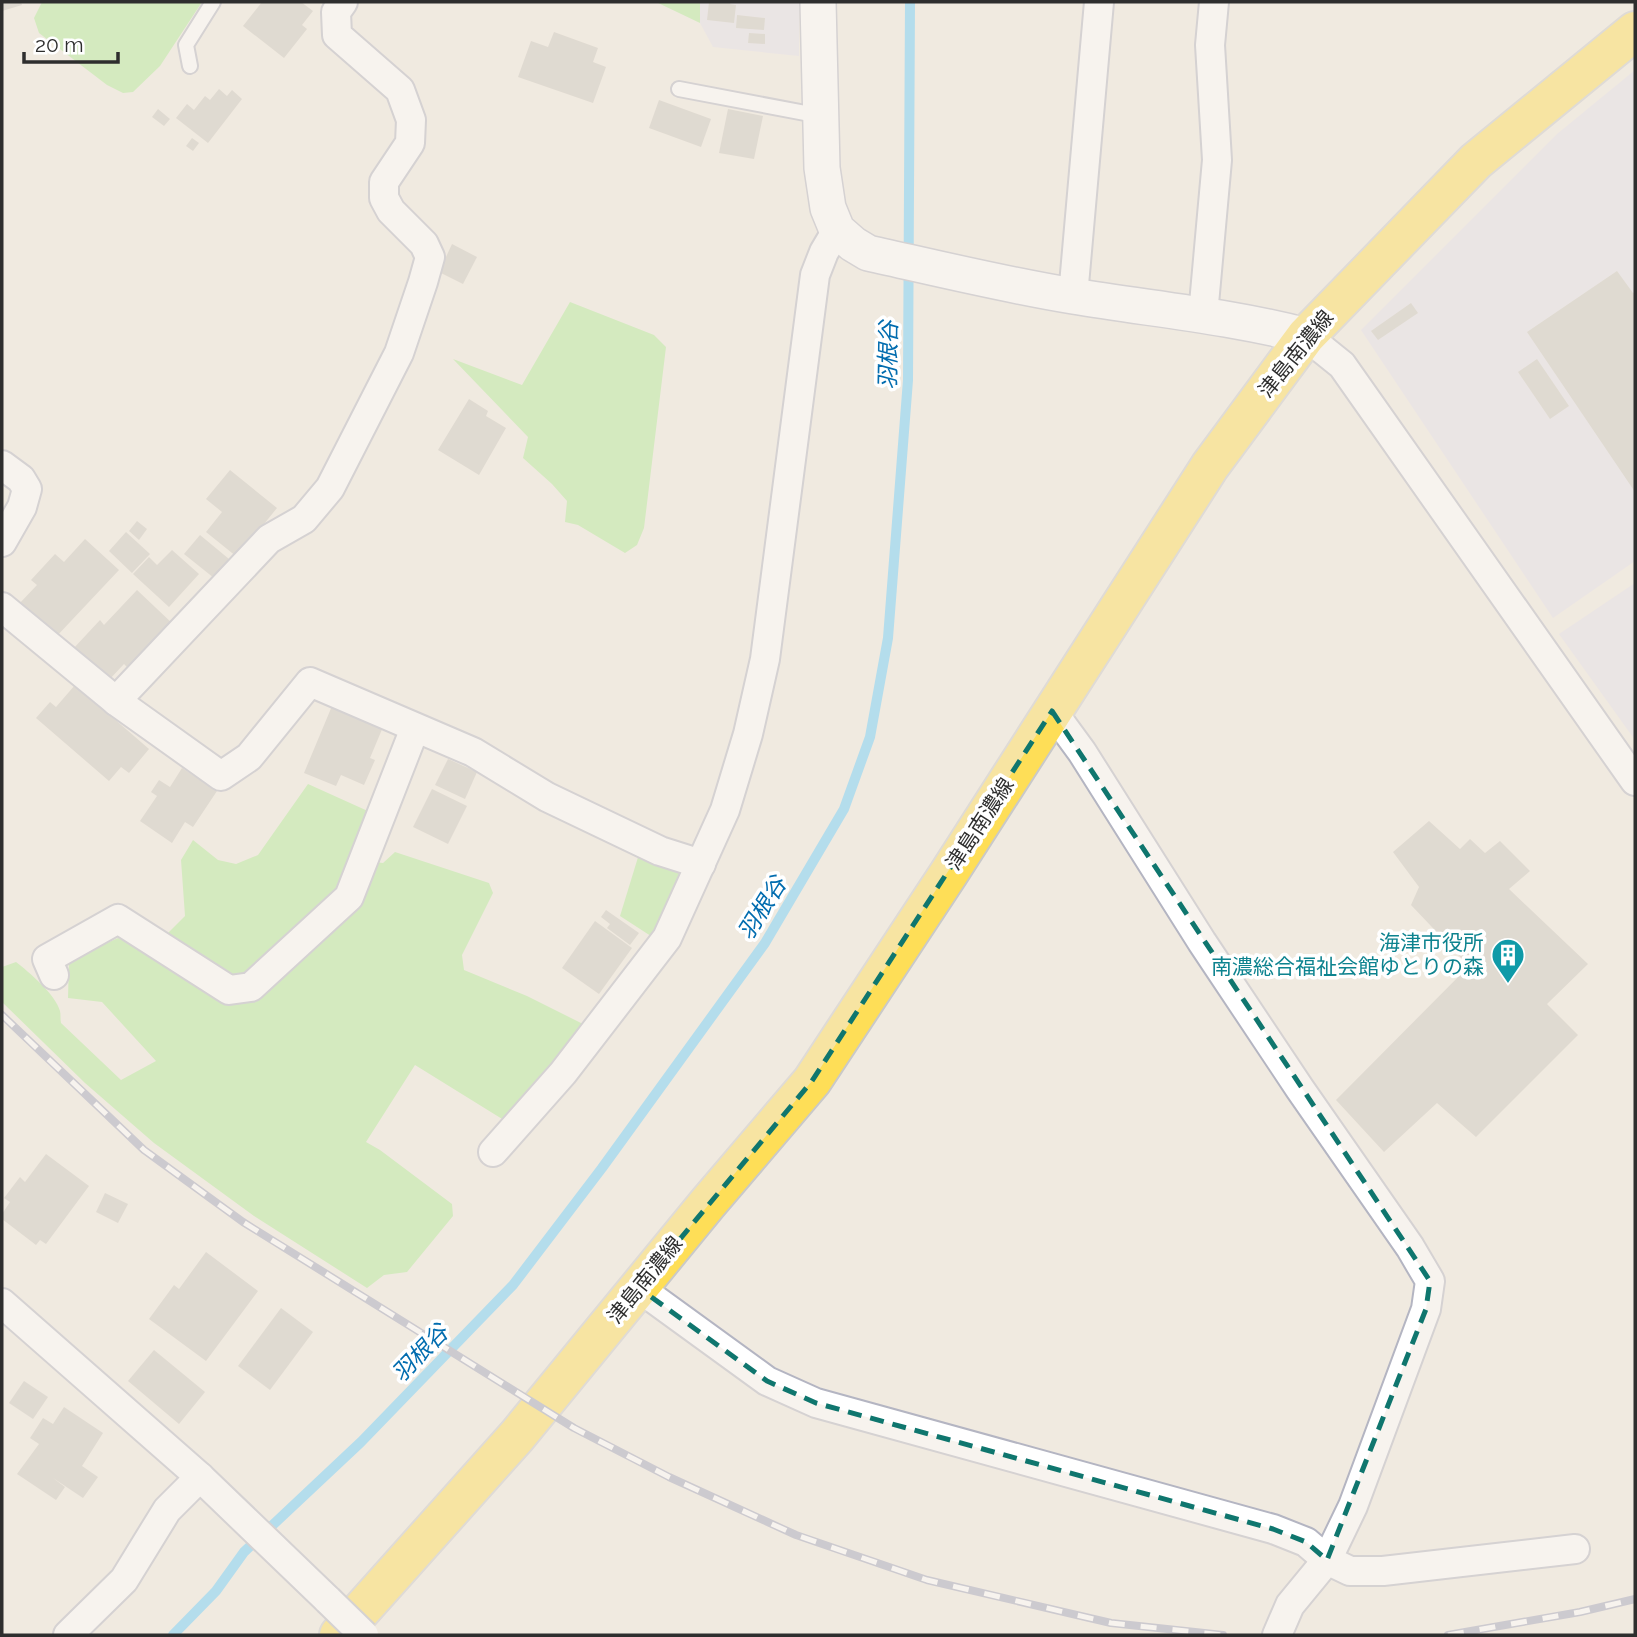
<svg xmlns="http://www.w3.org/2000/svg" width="1637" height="1637" font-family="Raleway,'Noto Sans JP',sans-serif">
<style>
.industrial{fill:#e3e0e9}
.green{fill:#b1eb98}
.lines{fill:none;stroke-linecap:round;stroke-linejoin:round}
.stream{stroke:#6bcefa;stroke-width:10}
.building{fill:#cbc8be}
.service-casing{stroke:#b4b5c2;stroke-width:18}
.minor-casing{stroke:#b4b5c2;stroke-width:32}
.tertiary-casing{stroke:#b4b5c2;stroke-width:38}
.primary-casing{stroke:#c9c9c9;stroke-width:42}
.service{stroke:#fff;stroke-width:14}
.minor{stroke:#fff;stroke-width:28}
.tertiary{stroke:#fff;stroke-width:35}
.primary{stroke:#fede57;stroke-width:38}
.rail-casing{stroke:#a1a4ba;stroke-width:8}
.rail{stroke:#fff;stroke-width:5;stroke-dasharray:16;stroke-linecap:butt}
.minor-bridge-casing{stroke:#b4b5c2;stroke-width:32;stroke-linecap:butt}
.minor-bridge{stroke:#fff;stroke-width:28}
.marked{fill:none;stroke:#0f766e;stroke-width:5;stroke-dasharray:14 9;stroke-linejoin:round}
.labels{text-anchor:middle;stroke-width:7;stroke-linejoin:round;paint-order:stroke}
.street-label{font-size:21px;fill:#2e2e2e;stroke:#fff}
.culture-label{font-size:21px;fill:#0d838f;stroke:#fff;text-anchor:end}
.water-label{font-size:23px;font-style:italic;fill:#016caf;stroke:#fff}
</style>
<rect width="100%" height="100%" fill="#f0eae0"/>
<!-- industrial -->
<g class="industrial">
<polygon points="700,2 799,2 799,56 713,47 700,23"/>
<polygon points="1635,70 1635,561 1553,618 1361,330 1557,134"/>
<polygon points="1635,583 1635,740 1559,634"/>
</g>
<!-- green -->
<g class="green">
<polygon points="42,2 202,2 160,66 133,92 123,93 107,85 39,33 34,18"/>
<polygon points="656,2 700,2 700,23"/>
<polygon points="570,302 654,335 666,347 644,528 637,545 625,553 578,525 565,522 567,501 552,484 523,458 528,437 453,359 522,385"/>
<polygon points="308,784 370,812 338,891 251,977 235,979 166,935 185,916 181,860 193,840 218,860 236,864 258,855"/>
<path d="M395,852L489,883L493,893L462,955L464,970L527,996L587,1026L507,1122L415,1065L366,1142L380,1150L452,1204L453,1216L407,1272L384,1275L367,1288L254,1216L154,1143L85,1083L2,1002V967L16,962C29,972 56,995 60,1011C61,1015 60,1019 61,1023L121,1080L156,1061L102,1002L68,998L69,960L118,938L146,948L224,1004L255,994L340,925L358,901L375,862L383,863Z"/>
<polygon points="639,854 673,866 685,881 657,940 620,916"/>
</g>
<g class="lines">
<!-- stream -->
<polyline class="stream" points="173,1635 216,1591 244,1552 361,1442 513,1285 602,1168 765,943 844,809 870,737 888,638 908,380 910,2"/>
</g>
<!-- building -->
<g class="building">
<polygon points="2,2 21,2 22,5 2,11"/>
<polygon points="262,2 301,2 313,11 302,25 307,29 284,58 243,26"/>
<polygon points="709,2 731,2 730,4 736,5 734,23 707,20"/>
<polygon points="737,15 765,18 764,30 736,28"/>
<polygon points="554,32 598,48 593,62 606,67 593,103 518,77 531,41 548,47"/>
<polygon points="749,33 765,34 765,44 748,43"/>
<polygon points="219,89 227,96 232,90 242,99 208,143 176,118 187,104 194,110 205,96 210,100"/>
<polygon points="659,100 711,119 701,147 649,128"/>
<polygon points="158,109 170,119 164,126 152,117"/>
<polygon points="728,109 763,116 754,159 719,153"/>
<polygon points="192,138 199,143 193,151 186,146"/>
<polygon points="452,244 477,257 463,284 439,272"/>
<polygon points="1617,271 1633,293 1635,292 1635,492 1527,332"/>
<polygon points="1411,303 1418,313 1378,340 1371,331"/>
<polygon points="1537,359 1569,406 1550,419 1518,372"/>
<polygon points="469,399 488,411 486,416 506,428 479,475 438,450"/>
<polygon points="230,470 277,508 237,557 206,532 222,512 206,499"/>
<polygon points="137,521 147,529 139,540 129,531"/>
<polygon points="126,532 150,554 132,573 109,551"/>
<polygon points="200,535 229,559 214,578 184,554"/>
<polygon points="85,539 119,570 55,638 19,604 37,585 31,580 55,554 64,562"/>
<polygon points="172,550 199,574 169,607 133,574 149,557 157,565"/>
<polygon points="137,590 174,625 131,671 124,664 108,681 73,649 100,620 104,625"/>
<polygon points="75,685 149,749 129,773 121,767 109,781 36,718 50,702 56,707"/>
<polygon points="332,706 383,727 370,758 375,760 364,785 341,775 336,786 304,773"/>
<polygon points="448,759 477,772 465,799 435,785"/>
<polygon points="182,768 217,791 193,827 185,822 172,843 140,821 157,796 151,792 159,780 170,787"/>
<polygon points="432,789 467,806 448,844 413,827"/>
<polygon points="1429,821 1460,849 1470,839 1485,853 1500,841 1530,871 1509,889 1588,964 1547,1004 1578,1035 1476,1137 1437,1103 1384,1152 1336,1100 1469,966 1411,905 1419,887 1393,852"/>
<polygon points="606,910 639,933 630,945 607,928 610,924 601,917"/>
<polygon points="595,921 632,948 599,994 562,968"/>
<polygon points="46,1154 89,1186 46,1244 40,1240 36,1245 2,1219 2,1214 10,1202 4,1198 20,1177 25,1182"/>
<polygon points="105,1193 128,1204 118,1223 96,1212"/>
<polygon points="206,1252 258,1291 206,1361 149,1319 174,1285 179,1289"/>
<polygon points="281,1308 313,1332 270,1390 238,1366"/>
<polygon points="154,1350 205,1392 179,1424 128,1381"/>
<polygon points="24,1381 48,1397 33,1419 9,1403"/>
<polygon points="64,1407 103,1433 82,1466 98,1477 83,1498 53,1478 65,1487 56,1500 17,1474 39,1444 30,1438 43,1418 53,1424"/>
</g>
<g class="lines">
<defs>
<g id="service">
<polyline points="190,66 186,45 213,2"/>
<polyline points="679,89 821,116"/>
</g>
<g id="minor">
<polyline points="1073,296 1099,2"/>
<polyline points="1203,315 1217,160 1210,45 1214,2"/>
<polyline points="1306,336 1342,365 1635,781"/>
<polyline points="2,465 21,479 27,489 22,507 2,542"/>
<polyline points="2,607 116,701 221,776 249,757 310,682 473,752 547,797 660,851 701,864"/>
<polyline points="116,701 269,539 304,519 330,488 399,353 423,282 430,257 424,244 391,211 384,198 384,182 410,143 411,120 400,90 337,35 336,12 343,2"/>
<polyline points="54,975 47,959 118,919 229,990 251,987 349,897 415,728"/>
<polyline points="493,1152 563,1073 667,938 725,810 748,734 765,659 815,275 824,252 837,230"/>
<polyline points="639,1288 767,1381 816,1403 1273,1529 1306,1542 1327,1560 1353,1506 1426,1309 1430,1281 1410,1247 1300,1089 1202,942 1082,752 1052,711"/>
<polyline points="2,1303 200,1477 328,1600"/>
<polyline points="68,1635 124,1580 167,1510 200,1477"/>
<polyline points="1277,1635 1290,1605 1327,1560 1350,1571 1383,1571 1575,1549"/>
</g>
<path id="tertiary" d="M818,2L822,168L828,208L837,230L853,244L868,253C936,268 1005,285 1073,296C1151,309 1230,316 1306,336"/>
<polyline id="primary" points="339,1635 517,1436 708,1203 812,1081 949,873 1210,466 1306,336 1476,161 1635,31"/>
</defs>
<!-- service casing -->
<use href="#service" class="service-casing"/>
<!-- minor casing -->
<use href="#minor" class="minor-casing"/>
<!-- tertiary casing -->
<use href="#tertiary" class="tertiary-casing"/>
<!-- primary casing -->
<use href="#primary" class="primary-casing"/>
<!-- service -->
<use href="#service" class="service"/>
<!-- minor -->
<use href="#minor" class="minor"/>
<!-- tertiary -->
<use href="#tertiary" class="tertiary"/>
<!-- primary -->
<use href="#primary" class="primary"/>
<defs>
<g id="rail">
<polyline points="2,1015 144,1150 243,1222 574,1428 669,1477 796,1535 927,1580 1111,1623 1223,1635"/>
<polyline points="1448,1635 1580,1612 1635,1599"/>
</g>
</defs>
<!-- rail casing -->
<use href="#rail" class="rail-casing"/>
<!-- rail -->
<use href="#rail" class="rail"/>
<defs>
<polyline id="minor-bridge" points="328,1600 364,1635"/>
</defs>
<!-- minor-bridge casing -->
<use href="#minor-bridge" class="minor-bridge-casing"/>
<!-- minor-bridge -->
<use href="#minor-bridge" class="minor-bridge"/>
</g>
<!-- marked area -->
<path d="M0 0H1637V1637H0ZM1052,711L1430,1281L1426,1309L1327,1560L1306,1542L1273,1529L816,1403L767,1381L639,1288L812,1081Z" fill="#f0eae0" fill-opacity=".55" fill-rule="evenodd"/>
<path class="marked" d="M1052,711L1430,1281L1426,1309L1327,1560L1306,1542L1273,1529L816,1403L767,1381L639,1288L812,1081Z"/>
<!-- icons -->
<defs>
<symbol id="building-pin" viewBox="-11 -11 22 30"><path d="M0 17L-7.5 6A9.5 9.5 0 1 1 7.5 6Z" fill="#0f9aa8" stroke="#fff"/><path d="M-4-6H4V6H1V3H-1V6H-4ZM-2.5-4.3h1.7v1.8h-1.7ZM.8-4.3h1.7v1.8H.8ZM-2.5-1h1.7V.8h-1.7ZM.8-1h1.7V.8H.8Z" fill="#fff"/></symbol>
</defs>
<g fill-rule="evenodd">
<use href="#building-pin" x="1489" y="936" width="38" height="52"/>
</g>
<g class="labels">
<!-- street labels -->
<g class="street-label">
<text transform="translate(1296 354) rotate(-51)" y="7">津島南濃線</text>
<text transform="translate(980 824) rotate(-57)" y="7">津島南濃線</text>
<text transform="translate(645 1280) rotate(-51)" y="7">津島南濃線</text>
</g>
<!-- culture labels -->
<g class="culture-label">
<text x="1484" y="950">海津市役所<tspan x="1484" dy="24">南濃総合福祉会館ゆとりの森</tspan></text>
</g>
<!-- water labels -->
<g class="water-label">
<text transform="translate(888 355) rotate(-89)" y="8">羽根谷</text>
<text transform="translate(762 908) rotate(-58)" y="8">羽根谷</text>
<text transform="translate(420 1353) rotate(-46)" y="8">羽根谷</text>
</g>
</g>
<!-- border -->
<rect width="1637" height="1637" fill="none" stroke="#2e2e2e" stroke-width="7"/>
<!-- scale -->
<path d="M24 52v10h94v-10" fill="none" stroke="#2e2e2e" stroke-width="3.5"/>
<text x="35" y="52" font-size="21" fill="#2e2e2e" stroke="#ffffff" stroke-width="5" paint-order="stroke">20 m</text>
</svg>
